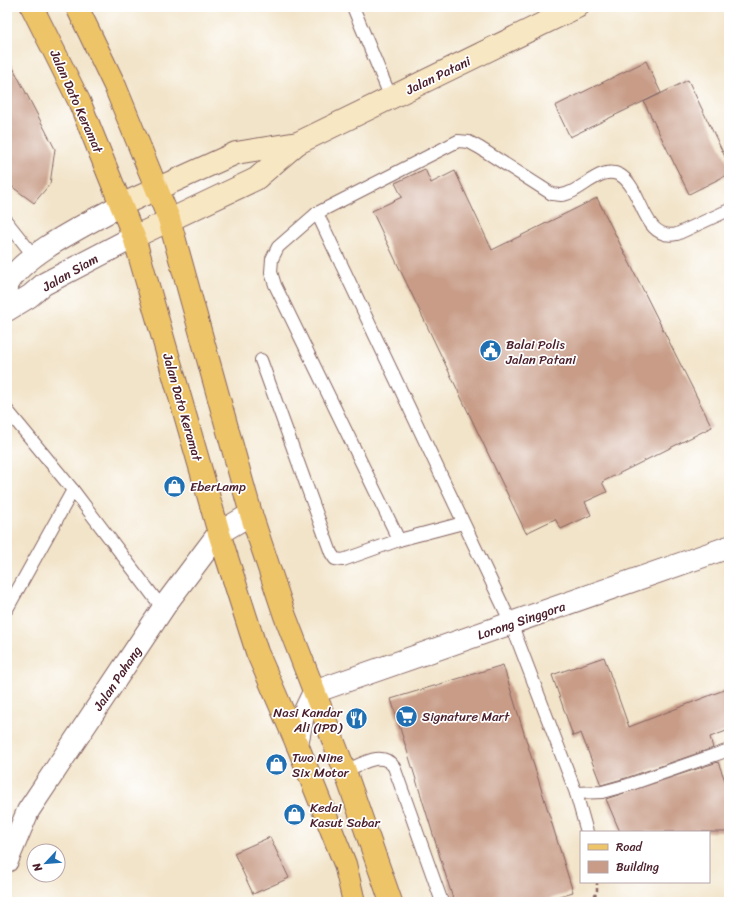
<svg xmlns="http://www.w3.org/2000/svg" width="736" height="909" font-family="Sriracha,sans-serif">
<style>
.building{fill:#c89c87}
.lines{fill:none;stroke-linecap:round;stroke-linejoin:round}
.service-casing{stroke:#856462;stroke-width:14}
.minor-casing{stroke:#856462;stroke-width:24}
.secondary-casing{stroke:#856462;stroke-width:24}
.primary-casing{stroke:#856462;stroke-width:24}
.path{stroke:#856462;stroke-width:2.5;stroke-dasharray:3 3;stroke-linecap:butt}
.service{stroke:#fff;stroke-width:12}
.minor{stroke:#fff;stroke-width:22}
.secondary{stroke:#f8e7c3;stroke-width:22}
.primary{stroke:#eec469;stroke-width:22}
.labels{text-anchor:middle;stroke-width:3.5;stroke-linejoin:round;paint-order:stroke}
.street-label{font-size:13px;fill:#4a1f2b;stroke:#fff}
.poi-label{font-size:13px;fill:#4a1f2b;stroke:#fff;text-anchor:start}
</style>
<rect width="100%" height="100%" fill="#fff"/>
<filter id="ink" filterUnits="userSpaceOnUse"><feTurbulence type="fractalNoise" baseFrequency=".025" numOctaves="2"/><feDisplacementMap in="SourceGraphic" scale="8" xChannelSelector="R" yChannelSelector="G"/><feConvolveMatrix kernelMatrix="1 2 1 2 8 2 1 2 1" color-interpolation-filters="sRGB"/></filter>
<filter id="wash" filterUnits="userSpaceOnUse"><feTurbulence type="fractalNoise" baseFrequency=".012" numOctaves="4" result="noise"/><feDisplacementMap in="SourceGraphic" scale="16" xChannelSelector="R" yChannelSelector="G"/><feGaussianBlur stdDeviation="0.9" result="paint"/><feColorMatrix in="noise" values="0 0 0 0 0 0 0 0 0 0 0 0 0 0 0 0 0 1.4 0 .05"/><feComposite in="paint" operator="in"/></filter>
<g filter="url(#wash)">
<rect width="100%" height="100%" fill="#f2e4c9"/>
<g id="blocks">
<!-- building -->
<g class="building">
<polygon points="7,56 55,149 50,184 34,203 7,183"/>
<polygon points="646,61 661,93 570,137 555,106"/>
<polygon points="688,80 729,165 729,174 689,194 644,102"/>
<polygon points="425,169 431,183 455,171 492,250 597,198 712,427 602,482 607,492 585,502 591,515 561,529 555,519 526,533 372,211 402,197 395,183"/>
<polygon points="604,657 629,727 729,688 729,730 710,737 713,748 626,778 601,785 581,733 573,736 552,675"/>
<polygon points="503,665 573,892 539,902 454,902 391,699"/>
<polygon points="718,762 729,791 729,832 620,832 606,799"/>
<polygon points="270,837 289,878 253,894 234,853"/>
</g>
</g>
</g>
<g filter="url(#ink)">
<use href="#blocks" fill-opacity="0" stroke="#856462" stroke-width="1"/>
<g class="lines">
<defs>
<g id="service">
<polyline points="353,7 391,98"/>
<polyline points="317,213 511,623 576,793 587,832"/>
<polyline points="7,222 33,255"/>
<path d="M261,360L331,553L335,559L343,560L399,540L275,285L271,272L272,259L278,247L317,213L458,141L469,142L480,148L552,194C554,194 558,195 561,195C580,194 600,164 620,175C643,188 642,242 677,234L729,210"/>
<polyline points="7,410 73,490 163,609"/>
<polyline points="399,540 463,523"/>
<polyline points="7,609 73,490"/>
<path d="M345,771C361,765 382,749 394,767L442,902"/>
<polyline points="576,793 602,792 628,785 729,750"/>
</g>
<g id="minor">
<path d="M7,286C20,255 91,222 121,205"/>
<polyline points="7,310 30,296 44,284 134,237"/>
<polyline points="297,744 303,715 314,692 729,547"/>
<polyline points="7,861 28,811 168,601 219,533 251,514"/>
</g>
<g id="secondary">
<polyline points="121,205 236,153 298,143"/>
<polyline points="134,237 256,179 298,143 577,7"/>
</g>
<g id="primary">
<polyline points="32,7 79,101 134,237 219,533 257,652 297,744 345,864 354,902"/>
<polyline points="77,7 115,86 169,219 251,514 285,616 345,771 391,902"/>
</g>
</defs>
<!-- service casing -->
<use href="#service" class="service-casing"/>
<!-- minor casing -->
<use href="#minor" class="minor-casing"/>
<!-- secondary casing -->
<use href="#secondary" class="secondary-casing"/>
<!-- primary casing -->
<use href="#primary" class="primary-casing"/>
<!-- path -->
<polyline class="path" points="592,902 597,891 597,882"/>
<!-- service -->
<use href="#service" class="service"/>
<!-- minor -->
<use href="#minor" class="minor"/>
<!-- secondary -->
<use href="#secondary" class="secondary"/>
<!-- primary -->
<use href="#primary" class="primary"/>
</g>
</g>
<!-- icons -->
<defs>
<symbol id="civic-disc" viewBox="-11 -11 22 22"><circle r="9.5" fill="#1f6fb2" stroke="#fff"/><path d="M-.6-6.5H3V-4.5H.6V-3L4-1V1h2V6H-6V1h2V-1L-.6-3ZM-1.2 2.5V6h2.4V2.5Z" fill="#fff"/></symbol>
<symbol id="shop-disc" viewBox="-11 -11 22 22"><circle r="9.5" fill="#1f6fb2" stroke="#fff"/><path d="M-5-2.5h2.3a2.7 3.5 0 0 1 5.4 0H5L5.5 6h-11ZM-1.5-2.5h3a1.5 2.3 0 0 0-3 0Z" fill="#fff"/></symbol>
<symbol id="supermarket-disc" viewBox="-11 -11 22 22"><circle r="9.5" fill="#1f6fb2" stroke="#fff"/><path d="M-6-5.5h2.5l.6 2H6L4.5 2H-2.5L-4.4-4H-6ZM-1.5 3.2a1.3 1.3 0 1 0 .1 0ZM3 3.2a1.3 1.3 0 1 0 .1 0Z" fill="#fff"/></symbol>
<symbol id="restaurant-disc" viewBox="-11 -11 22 22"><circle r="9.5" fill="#1f6fb2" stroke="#fff"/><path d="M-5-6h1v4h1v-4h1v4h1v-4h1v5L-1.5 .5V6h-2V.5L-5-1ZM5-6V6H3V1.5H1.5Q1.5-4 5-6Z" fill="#fff"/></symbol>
</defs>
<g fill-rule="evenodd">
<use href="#civic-disc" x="478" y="338" width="25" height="25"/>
<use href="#shop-disc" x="162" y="474" width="25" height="25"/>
<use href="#supermarket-disc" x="394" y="704" width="25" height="25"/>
<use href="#restaurant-disc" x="344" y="706" width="25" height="25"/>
<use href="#shop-disc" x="264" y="752" width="25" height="25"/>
<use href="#shop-disc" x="282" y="802" width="25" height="25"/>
</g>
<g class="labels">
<!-- street labels -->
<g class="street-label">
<text transform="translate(438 75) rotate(-26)" y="5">Jalan Patani</text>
<text transform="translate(77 101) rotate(66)" y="5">Jalan Dato Keramat</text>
<text transform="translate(70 272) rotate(-30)" y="5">Jalan Siam</text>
<text transform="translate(183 407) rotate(74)" y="5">Jalan Dato Keramat</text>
<text transform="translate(521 620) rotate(-19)" y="5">Lorong Singgora</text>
<text transform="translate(117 678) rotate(-56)" y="5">Jalan Pahang</text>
</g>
<!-- poi labels -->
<g class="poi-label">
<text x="506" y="349">Balai Polis<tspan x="506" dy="15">Jalan Patani</tspan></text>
<text x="190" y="491">EberLamp</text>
<text x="342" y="717" text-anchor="end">Nasi Kandar<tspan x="342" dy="15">Ali (IPD)</tspan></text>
<text x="422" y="721">Signature Mart</text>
<text x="292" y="762">Two Nine<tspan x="292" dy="15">Six Motor</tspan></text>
<text x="310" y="812">Kedai<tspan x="310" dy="15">Kasut Sabar</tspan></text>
</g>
</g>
<!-- margin -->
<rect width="736" height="909" fill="none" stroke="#fff" stroke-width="24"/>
<!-- legend -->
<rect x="580" y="831" width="130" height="52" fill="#ffffff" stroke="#b7a5aa"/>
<rect x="588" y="844" width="20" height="6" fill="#eec469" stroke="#b7a5aa"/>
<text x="616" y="851" font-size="12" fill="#4a1f2b">Road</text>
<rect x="588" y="861" width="20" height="12" fill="#c89c87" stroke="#b7a5aa"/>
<text x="616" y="871" font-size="12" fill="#4a1f2b">Building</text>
<!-- north arrow -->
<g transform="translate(46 863) rotate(244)"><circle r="19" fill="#ffffff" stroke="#b7a5aa"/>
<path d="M0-3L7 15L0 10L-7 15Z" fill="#1f6fb2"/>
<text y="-6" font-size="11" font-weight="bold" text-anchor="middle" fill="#4a1f2b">N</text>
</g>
</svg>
